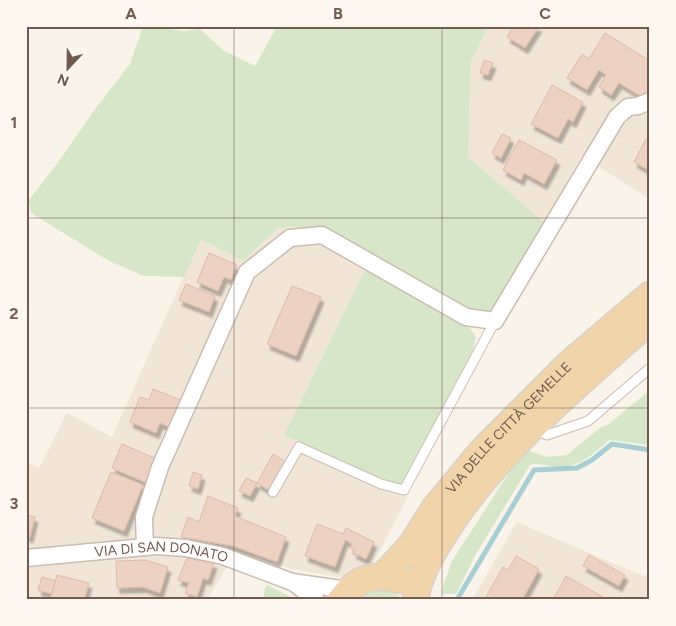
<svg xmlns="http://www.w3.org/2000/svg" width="676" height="626" font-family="Figtree,sans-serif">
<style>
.residential{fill:#f1e5d8}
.green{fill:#d6e7c9}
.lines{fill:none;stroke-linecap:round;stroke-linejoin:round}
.stream{stroke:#a7ced3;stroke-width:5}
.building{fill:#edd2c4;stroke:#deb9a6;filter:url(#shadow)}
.service-casing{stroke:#cbbbb0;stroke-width:11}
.minor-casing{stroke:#cbbbb0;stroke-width:19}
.primary-casing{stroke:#d8d1ce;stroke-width:29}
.service{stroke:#fff;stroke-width:9}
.minor{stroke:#fff;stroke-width:16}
.primary{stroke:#f1d4a9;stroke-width:26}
.grid{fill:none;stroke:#725a4f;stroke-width:1;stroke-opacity:0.55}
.labels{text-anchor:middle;stroke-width:4;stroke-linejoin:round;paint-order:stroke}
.street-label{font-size:14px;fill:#725a4f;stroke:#fdf7ef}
.neatline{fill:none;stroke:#725a4f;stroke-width:2}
.grid-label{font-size:16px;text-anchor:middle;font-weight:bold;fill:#725a4f}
</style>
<defs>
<filter id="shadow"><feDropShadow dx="3" dy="5.5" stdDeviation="1" flood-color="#0004"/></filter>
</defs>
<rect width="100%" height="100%" fill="#faf3e9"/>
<!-- residential -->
<g class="residential">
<polygon points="489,26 650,26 650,199 581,156 545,223 468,157 471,61"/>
<polygon points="322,226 372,253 284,435 409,494 371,568 345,578 292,569 236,551 207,600 26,600 26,462 39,468 67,413 112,437 200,240 243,261 278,228"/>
<polygon points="517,522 643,576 650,573 650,600 472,600"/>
</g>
<!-- green -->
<g class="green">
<polygon points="143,26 184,31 200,29 223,50 255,66 277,26 489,26 471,61 468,157 545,223 496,309 484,315 464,308 372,253 322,226 278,228 243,261 201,240 184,277 144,276 109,261 31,213 29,200 59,161 95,109 130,64"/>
<polygon points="365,269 470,328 476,337 473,352 404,483 401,486 392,486 284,435"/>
<path d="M650,390V445L609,440C594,454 579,467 558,467C549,467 539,462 530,465L476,554L456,594H442L444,583L452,561L519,457L529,451L548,457L567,455L601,427L609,424Z"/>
<path d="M267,585L297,600H266C262,595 264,590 267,585Z"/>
<path d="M384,590L393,592L404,600H360C367,593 374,591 384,590Z"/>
</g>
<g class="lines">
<!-- stream -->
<polyline class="stream" points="458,598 534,470 577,468 592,460 612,444 650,450"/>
</g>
<!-- building -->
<g class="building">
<polygon points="513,26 539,26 525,48 507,37"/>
<polygon points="605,33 650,61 650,92 645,99 619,83 611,95 599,87 606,75 599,70 587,90 567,78 582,54 589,59"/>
<polygon points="484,60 493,63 488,75 480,73"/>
<polygon points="552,85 583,102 573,122 568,119 558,138 531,124"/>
<polygon points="502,134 511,138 501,158 492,153"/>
<polygon points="646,139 650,141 650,171 634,162"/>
<polygon points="519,140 557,160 544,184 524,173 521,180 503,170"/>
<polygon points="209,253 237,265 231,280 224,277 218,291 197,282"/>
<polygon points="186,284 215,296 209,312 179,300"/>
<polygon points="292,286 321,297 296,356 267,344"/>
<polygon points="153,389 186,402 175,429 160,423 156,433 130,422 140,397 149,400"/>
<polygon points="122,444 159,460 149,484 112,468"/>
<polygon points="273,454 286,462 270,491 257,483"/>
<polygon points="111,472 143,485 124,531 92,518"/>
<polygon points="193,472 202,475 198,489 189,486"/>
<polygon points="246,478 257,483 250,496 239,491"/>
<polygon points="208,496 238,508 235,516 286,537 277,562 233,546 181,537 188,517 199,522"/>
<polygon points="26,515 35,517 30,537 26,536"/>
<polygon points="317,524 343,534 346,528 374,542 366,559 353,553 355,550 350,548 352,544 345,540 335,567 305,556"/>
<polygon points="589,555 625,575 619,586 583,566"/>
<polygon points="516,556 539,569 522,600 492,600 486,597 503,567 508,570"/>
<polygon points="187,558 214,563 208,580 203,578 197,597 185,593 189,583 178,580"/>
<polygon points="145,560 168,567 160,593 143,587 117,588 116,561"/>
<polygon points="57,575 89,583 84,600 50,600"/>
<polygon points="566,576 603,597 601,600 553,600"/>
<polygon points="42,577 55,581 52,594 38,590"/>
</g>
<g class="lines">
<defs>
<g id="service">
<polyline points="534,429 547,435 588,421 650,368"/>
<polyline points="273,492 299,447 381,484 404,490 495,321"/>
</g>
<g id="minor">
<polyline points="145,547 144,517 160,467 247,272 290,238 322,235 466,317 495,321 617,117 628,107 638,106 650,101"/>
<path id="s1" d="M26,558L156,546L186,548L223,556L292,582L348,590"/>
<polyline points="294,583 316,600"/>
</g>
<g id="primary">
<path id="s2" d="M383,576L411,546L435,508L483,450L570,363L650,295"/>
<path d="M416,594C422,567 436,546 451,523C504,444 580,383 650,320"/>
<path d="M341,600C357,578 374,572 400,580"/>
</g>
</defs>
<!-- service casing -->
<use href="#service" class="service-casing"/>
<!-- minor casing -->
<use href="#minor" class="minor-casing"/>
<!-- primary casing -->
<use href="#primary" class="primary-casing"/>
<!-- service -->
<use href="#service" class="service"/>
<!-- minor -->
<use href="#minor" class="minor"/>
<!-- primary -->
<use href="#primary" class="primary"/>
</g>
<!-- grid -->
<path class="grid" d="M234,26V600M442,26V600M26,218H650M26,408H650"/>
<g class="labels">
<!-- street labels -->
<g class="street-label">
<text dy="5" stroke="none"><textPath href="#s2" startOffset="195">VIA DELLE CITTÀ GEMELLE</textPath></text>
<text dy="5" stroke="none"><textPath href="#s1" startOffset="136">VIA DI SAN DONATO</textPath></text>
</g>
</g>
<!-- border -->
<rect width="676" height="626" fill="none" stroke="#fdf7ef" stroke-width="55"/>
<!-- north arrow -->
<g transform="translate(68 68) rotate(202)" stroke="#fdf7ef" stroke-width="4" paint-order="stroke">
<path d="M0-4L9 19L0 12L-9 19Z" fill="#725a4f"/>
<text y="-8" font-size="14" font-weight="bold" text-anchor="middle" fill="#725a4f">N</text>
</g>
<rect x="28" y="28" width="620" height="570" class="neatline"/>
<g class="grid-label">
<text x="131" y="19">A</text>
<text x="338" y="19">B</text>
<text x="545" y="19">C</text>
<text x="14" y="128">1</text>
<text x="14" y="319">2</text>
<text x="14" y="509">3</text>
</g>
</svg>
